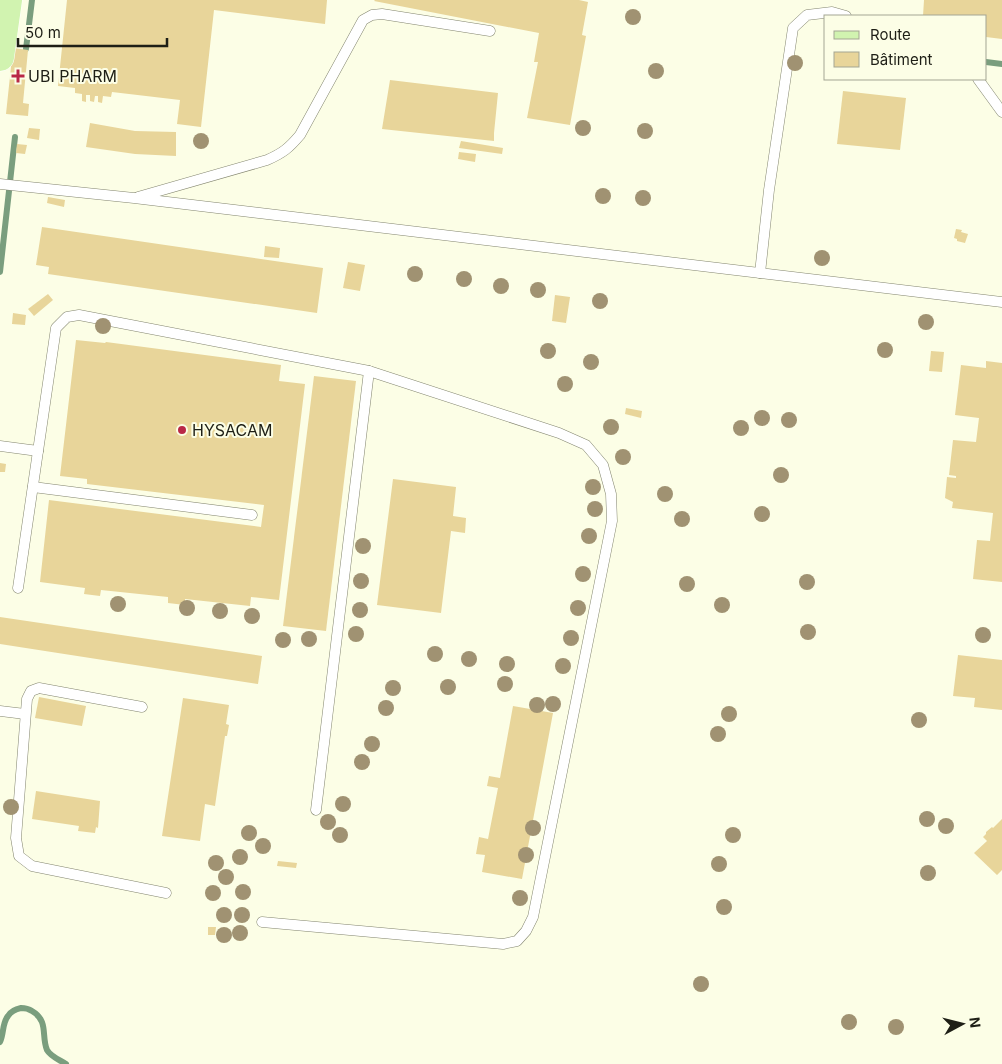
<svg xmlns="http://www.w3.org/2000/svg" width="1002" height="1064" font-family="Inter,sans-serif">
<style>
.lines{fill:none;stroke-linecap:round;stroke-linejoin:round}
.stream{stroke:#7a9e7e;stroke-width:6}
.building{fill:#e8d59a}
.service-casing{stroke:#83856f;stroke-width:11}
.primary-casing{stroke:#fff;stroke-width:29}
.service{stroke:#fff;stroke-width:10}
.primary{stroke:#d1f3b0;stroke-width:28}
.tree{fill:#a09272}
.poi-dot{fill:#b92847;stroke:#fcfee6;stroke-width:2}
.labels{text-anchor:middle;stroke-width:4;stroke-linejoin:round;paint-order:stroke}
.poi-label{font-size:16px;fill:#1e1f16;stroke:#fcfee6;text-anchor:start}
</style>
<rect width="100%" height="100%" fill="#fcfee6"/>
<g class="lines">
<!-- stream -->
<g class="stream">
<polyline points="26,49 32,0"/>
<polyline points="986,62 1002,64"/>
<polyline points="0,272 15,137"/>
<path d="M0,1042C4,1034 2,1023 8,1016C11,1011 16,1009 21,1008C25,1008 29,1009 32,1011C49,1021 41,1036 47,1050C51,1057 60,1060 66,1064"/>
</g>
</g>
<!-- building -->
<g class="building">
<polygon points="67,0 327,0 325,24 214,10 201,127 177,124 180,100 112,92 111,97 103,96 102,103 98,102 98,96 95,96 94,102 90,101 90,95 86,95 86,102 82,101 82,94 75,93 75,88 58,86"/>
<polygon points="375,0 579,0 588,2 582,35 586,36 570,125 527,118 538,62 534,62 539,33 374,1"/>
<polygon points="924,0 1002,0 1002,39 986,37 986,16 923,16"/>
<polygon points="13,48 28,50 23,103 29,104 28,116 6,114"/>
<polygon points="390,80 498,93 494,133 494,141 382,129"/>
<polygon points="843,91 906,98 900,150 837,144"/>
<polygon points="90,123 135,131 176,132 176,156 135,154 86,147"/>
<polygon points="29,128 40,129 39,140 27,138"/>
<polygon points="461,141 503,148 502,154 459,148"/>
<polygon points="17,144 27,145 25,154 16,153"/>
<polygon points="459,152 476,154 475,162 458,159"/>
<polygon points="48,197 65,200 64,207 47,203"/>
<polygon points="42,227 323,268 317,313 48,274 49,267 36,265"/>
<polygon points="956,229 962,230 961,232 968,234 965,243 957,241 957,239 954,238"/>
<polygon points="265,246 280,248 279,258 264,257"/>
<polygon points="348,262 365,265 360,291 343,288"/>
<polygon points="48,294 53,300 34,316 28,309"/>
<polygon points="555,295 570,297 566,323 552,321"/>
<polygon points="13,313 26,315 25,325 12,324"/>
<polygon points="76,340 105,343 106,342 281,365 279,381 305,384 279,600 251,597 250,606 185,599 185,605 168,603 168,597 101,590 100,596 84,594 85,588 40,582 49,500 261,527 264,505 87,484 87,479 60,476"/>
<polygon points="931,351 944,352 942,372 929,371"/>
<polygon points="986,361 1002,363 1002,582 973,579 977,540 990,541 993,513 952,508 953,502 945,498 947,477 956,478 956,476 949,475 953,440 976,442 979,418 955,415 961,365 986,368"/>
<polygon points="314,376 356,381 326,631 283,626"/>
<polygon points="626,408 642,411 641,418 625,414"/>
<polygon points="0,463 6,464 5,472 0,472"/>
<polygon points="393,479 456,487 453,516 466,518 465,533 451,531 441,613 377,605"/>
<polygon points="0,617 262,656 258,684 0,644"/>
<polygon points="958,655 1002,660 1002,710 974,707 975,698 953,696"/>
<polygon points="39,697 86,706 82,726 35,718"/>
<polygon points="183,698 229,705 226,724 229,725 227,736 225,736 215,806 205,804 200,841 162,836"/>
<polygon points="513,706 553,713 522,879 482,872 485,855 476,854 479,837 488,839 498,788 487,786 489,776 500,778"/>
<polygon points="36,791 100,801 98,828 96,827 95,833 78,831 79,826 32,819"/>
<polygon points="1002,819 1002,870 997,875 974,853 987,841 983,837 986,834 986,832 992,827 993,828"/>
<polygon points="278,861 297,863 296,868 277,866"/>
<polygon points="208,927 216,927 215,935 208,935"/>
</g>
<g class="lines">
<defs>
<g id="service">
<polyline points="978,79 1002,112"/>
<polyline points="0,184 134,198 1002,302"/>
<path d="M138,197L267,160C283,153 289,148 300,135L363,20L372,15L382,14L490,31"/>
<polyline points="760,273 769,190 793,28 807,15 832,12 846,16"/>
<polyline points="0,446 38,451"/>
<polyline points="33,487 252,515"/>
<polyline points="18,588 56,328 67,317 79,315 369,371 559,433 586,445 603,465 611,494 612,521 533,917 526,931 517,941 503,944 262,922"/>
<polyline points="142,707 39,688 31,691 27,699 16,838 19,856 32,866 166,893"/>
<polyline points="0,711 25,714"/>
<polyline points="316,810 369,371"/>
</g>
<polyline id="primary" points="0,57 8,0"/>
</defs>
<!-- service casing -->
<use href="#service" class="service-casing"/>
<!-- primary casing -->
<use href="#primary" class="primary-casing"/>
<!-- service -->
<use href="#service" class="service"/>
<!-- primary -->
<use href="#primary" class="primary"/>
</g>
<!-- trees -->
<g class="tree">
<circle cx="633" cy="17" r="8"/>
<circle cx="795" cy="63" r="8"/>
<circle cx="656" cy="71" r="8"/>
<circle cx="583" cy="128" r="8"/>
<circle cx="645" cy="131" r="8"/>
<circle cx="201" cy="141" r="8"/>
<circle cx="603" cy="196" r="8"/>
<circle cx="643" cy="198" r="8"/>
<circle cx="822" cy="258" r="8"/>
<circle cx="415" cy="274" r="8"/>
<circle cx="464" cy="279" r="8"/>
<circle cx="501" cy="286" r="8"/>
<circle cx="538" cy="290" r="8"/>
<circle cx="600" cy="301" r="8"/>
<circle cx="926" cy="322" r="8"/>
<circle cx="103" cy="326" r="8"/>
<circle cx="885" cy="350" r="8"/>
<circle cx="548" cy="351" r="8"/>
<circle cx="591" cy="362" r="8"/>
<circle cx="565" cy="384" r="8"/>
<circle cx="762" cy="418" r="8"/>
<circle cx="789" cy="420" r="8"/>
<circle cx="611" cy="427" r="8"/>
<circle cx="741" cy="428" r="8"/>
<circle cx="623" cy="457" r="8"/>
<circle cx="781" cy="475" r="8"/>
<circle cx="593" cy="487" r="8"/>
<circle cx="665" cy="494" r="8"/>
<circle cx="595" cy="509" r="8"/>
<circle cx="762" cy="514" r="8"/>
<circle cx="682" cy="519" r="8"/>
<circle cx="589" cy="536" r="8"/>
<circle cx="363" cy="546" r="8"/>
<circle cx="583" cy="574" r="8"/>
<circle cx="361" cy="581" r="8"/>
<circle cx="807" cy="582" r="8"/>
<circle cx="687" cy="584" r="8"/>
<circle cx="118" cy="604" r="8"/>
<circle cx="722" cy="605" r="8"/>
<circle cx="187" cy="608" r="8"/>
<circle cx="578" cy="608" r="8"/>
<circle cx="360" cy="610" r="8"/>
<circle cx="220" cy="611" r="8"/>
<circle cx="252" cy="616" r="8"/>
<circle cx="808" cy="632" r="8"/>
<circle cx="356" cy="634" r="8"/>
<circle cx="983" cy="635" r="8"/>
<circle cx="571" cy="638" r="8"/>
<circle cx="309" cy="639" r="8"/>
<circle cx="283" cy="640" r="8"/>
<circle cx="435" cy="654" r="8"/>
<circle cx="469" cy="659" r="8"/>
<circle cx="507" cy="664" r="8"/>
<circle cx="563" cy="666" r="8"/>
<circle cx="505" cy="684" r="8"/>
<circle cx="448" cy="687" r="8"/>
<circle cx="393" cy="688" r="8"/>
<circle cx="553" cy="704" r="8"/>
<circle cx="537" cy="705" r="8"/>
<circle cx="386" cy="708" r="8"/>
<circle cx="729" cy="714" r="8"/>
<circle cx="919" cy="720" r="8"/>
<circle cx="718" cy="734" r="8"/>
<circle cx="372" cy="744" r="8"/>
<circle cx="362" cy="762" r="8"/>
<circle cx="343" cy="804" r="8"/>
<circle cx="11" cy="807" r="8"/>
<circle cx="927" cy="819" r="8"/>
<circle cx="328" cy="822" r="8"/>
<circle cx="946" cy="826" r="8"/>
<circle cx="533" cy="828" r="8"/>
<circle cx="249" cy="833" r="8"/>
<circle cx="340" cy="835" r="8"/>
<circle cx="733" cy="835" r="8"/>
<circle cx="263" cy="846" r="8"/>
<circle cx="526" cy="855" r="8"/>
<circle cx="240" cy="857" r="8"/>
<circle cx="216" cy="863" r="8"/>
<circle cx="719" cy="864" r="8"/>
<circle cx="928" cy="873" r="8"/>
<circle cx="226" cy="877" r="8"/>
<circle cx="243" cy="892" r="8"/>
<circle cx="213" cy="893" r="8"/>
<circle cx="520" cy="898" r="8"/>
<circle cx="724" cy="907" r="8"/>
<circle cx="224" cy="915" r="8"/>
<circle cx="242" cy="915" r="8"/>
<circle cx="240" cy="933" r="8"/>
<circle cx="224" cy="935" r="8"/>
<circle cx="701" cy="984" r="8"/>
<circle cx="849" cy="1022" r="8"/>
<circle cx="896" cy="1027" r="8"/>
</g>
<!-- markers -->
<g class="poi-dot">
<path d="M15.5 68.5h5v5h5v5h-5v5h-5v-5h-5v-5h5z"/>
<circle cx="182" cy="430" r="5"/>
</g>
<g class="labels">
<!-- poi labels -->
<g class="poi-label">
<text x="28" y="82">UBI PHARM</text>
<text x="192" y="436">HYSACAM</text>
</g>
</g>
<!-- legend -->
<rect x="824" y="15" width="162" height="65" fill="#fcfee6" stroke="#a3a593"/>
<rect x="834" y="31" width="25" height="8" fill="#d1f3b0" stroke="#a3a593"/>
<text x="870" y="40" font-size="15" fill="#1e1f16">Route</text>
<rect x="834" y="52" width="25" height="15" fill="#e8d59a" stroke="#a3a593"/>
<text x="870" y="65" font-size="15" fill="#1e1f16">Bâtiment</text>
<!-- north arrow -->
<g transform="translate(962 1024) rotate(83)" stroke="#fcfee6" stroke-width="4" paint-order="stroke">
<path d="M0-4L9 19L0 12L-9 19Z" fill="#1e1f16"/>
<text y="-8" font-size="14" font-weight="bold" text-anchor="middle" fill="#1e1f16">N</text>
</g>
<!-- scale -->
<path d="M18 38v8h149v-8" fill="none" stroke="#1e1f16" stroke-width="2.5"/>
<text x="25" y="38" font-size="15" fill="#1e1f16" stroke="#fcfee6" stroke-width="4" paint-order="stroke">50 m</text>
</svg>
